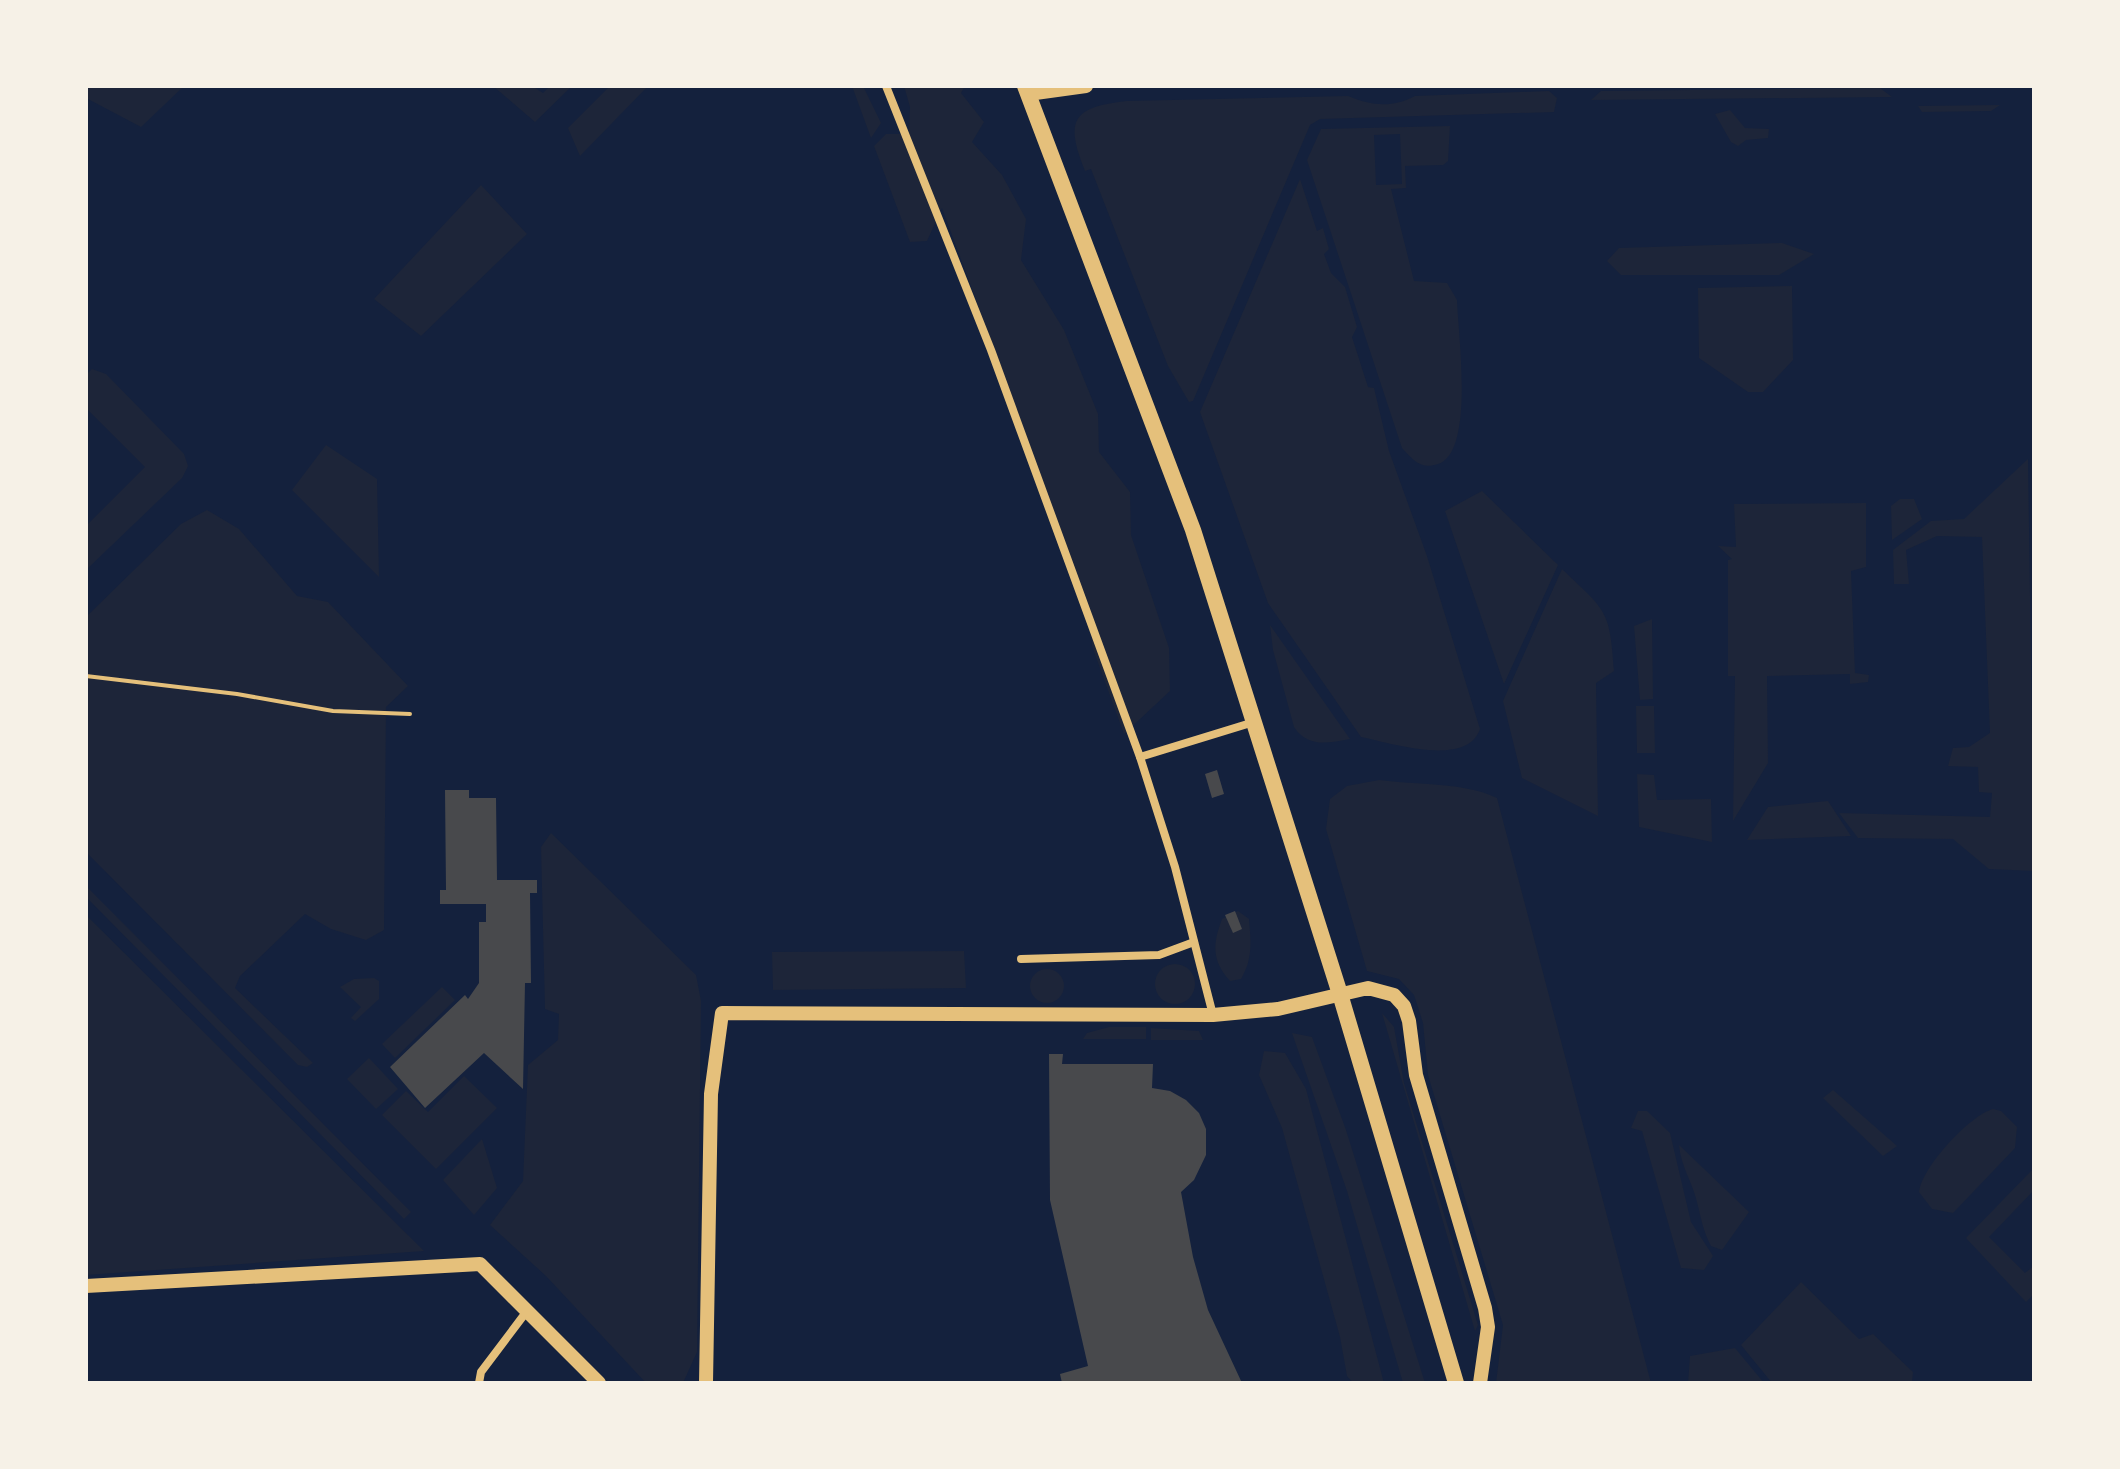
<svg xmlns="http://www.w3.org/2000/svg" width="2120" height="1469" font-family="'DM Sans',sans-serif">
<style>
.green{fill:#1d2539;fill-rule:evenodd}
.building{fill:#48494c}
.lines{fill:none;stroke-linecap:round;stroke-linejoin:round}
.path{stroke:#e5c07b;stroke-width:4}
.minor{stroke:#e5c07b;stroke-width:8}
.tertiary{stroke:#e5c07b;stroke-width:14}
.primary{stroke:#e5c07b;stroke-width:16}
</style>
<rect width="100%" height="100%" fill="#14213d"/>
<!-- green -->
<g class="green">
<polygon points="86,86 184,86 141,127 86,98"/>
<polygon points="493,86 532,86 543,93 550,86 572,86 535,122"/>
<polygon points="610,86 648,86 580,156 568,128"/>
<polygon points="852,86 863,86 881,123 871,138"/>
<polygon points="904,86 965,86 961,93 984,122 972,142 1002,175 1026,219 1021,260 1064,330 1098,414 1099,452 1130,492 1131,535 1169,648 1170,691 1124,734 1092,646 1091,611 942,208 927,241 910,242 874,146 886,134 909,134 910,107"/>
<polygon points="1880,88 1892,97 1591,100 1601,91"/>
<path d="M1549,91L1557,98L1554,112L1320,119L1310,125L1193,401L1189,402L1168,366L1091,169L1085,171C1065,121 1071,107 1127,101L1348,96C1372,106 1392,108 1415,96Z"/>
<polygon points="2000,105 1991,111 1922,112 1918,106"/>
<polygon points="1730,110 1745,128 1769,129 1768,138 1746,140 1738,146 1731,142 1715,114"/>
<path d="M1450,126L1448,161L1443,165L1405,166L1406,188L1391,189L1414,281L1447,283L1457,300C1458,334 1475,452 1438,464C1421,470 1413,460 1402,448L1307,160L1321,129ZM1400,134L1402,184L1376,185L1374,135Z"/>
<path d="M1300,179L1317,231L1323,228L1329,249L1324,254L1331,273L1345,287L1357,327L1352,337L1368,387L1374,388L1389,451L1427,556L1480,729C1467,768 1391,743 1361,737L1268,603L1200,412Z"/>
<polygon points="481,185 527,234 421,336 374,299"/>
<polygon points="1782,243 1814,254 1779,275 1621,275 1607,261 1619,248"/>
<polygon points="1792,286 1793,360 1763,392 1748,392 1699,358 1698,288"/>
<polygon points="92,369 106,374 184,454 188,466 182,478 86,570 86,526 145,467 86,408 86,375"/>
<polygon points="326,445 377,479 379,577 292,490"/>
<polygon points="2028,459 2034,871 1989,869 1953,839 1858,838 1839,813 1990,817 1992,793 1979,792 1978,767 1948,766 1953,748 1969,747 1990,733 1982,537 1937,536 1906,550 1909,584 1894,584 1893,550 1931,521 1964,519"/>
<polygon points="1482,491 1558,565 1504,684 1445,511"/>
<polygon points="1900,499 1914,499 1922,519 1892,540 1891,506"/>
<polygon points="1866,503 1866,567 1851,571 1855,673 1869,675 1868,682 1850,684 1850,674 1767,676 1768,763 1733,821 1735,676 1728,676 1728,560 1732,559 1718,546 1736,547 1734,504"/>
<polygon points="207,510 239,529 297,596 328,602 408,686 386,707 384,930 366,940 331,929 305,914 240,976 235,988 313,1063 307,1067 298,1065 86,852 86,617 181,524"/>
<path d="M1562,569C1606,611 1610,609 1614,671L1596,683L1598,816L1522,778L1503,701Z"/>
<polygon points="1652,619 1653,699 1640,700 1634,626"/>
<path d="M1270,625L1350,739C1328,743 1308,748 1294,727L1273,650Z"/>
<polygon points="1636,706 1654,706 1655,753 1637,753"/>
<polygon points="1637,774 1654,775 1657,800 1711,799 1712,842 1639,827"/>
<path d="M1379,780C1417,785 1464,782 1497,798L1651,1383H1496L1503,1325L1428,1075L1423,1023L1414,995L1399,979L1367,971L1326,829L1330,799L1347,786Z"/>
<polygon points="1828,801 1851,836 1747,840 1768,807"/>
<polygon points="551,833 696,975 701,1001 697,1352 683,1383 646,1383 546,1276 490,1225 523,1181 528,1065 558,1040 559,1014 545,1009 541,847"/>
<polygon points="86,886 411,1212 404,1219 86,897"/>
<path d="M1238,911L1249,919C1251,942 1253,959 1241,979L1230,981C1211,960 1213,943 1222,919Z"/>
<polygon points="86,915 424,1251 86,1275"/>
<polygon points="964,951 966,988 773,990 772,952"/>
<circle cx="1175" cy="984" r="20"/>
<circle cx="1047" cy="986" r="17"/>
<polygon points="374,978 379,981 379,999 355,1021 351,1018 361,1007 340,987 354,979"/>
<polygon points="442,987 455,1000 395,1058 382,1044"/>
<polygon points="1382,1013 1394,1027 1404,1083 1478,1325 1475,1331"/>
<polygon points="1109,1027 1146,1027 1146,1039 1083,1039 1087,1033"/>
<polygon points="1151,1028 1199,1031 1203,1040 1151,1040"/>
<polygon points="1292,1033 1312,1037 1346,1130 1425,1383 1403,1383 1347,1191"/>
<polygon points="1264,1051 1285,1053 1306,1089 1384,1383 1353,1383 1347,1376 1340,1337 1282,1128 1259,1075"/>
<polygon points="369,1058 398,1089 376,1109 347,1079"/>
<polygon points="464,1076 497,1108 436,1169 382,1115 406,1091 428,1112"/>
<polygon points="1833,1090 1897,1146 1883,1156 1823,1098"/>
<path d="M1993,1109L2001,1111L2017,1127L2015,1148L1953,1213L1932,1209L1919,1192C1921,1168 1970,1115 1993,1109Z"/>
<polygon points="1638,1111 1647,1111 1670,1133 1691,1222 1713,1256 1704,1270 1681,1268 1642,1131 1631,1128"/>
<polygon points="482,1139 497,1188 474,1215 443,1180"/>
<path d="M1679,1145L1749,1212L1722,1250L1711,1246C1703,1231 1701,1218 1697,1202C1692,1181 1681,1167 1679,1145Z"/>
<polygon points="2034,1168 2034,1190 1989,1237 2025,1273 2034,1266 2034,1294 2026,1302 1966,1238"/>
<polygon points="1801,1282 1859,1339 1873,1334 1913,1372 1912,1383 1772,1383 1741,1345"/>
<polygon points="1735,1348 1764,1383 1688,1383 1690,1356"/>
</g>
<!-- building -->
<g class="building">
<polygon points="1217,770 1224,794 1212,798 1205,774"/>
<polygon points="445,790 469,790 469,798 496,798 497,880 537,880 537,893 530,893 531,983 525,983 523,1089 484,1053 425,1108 390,1067 465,995 468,999 479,983 479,922 486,922 486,904 440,904 440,890 446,890"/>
<polygon points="1235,911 1242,929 1233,933 1225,915"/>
<polygon points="1049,1054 1063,1054 1062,1064 1153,1064 1152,1088 1170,1091 1186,1100 1199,1113 1206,1129 1206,1155 1194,1180 1181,1192 1193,1257 1208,1310 1242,1383 1062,1383 1060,1374 1088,1366 1050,1200"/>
</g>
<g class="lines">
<!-- path -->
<polyline class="path" points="86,676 237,694 333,711 410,714"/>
<!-- minor -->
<g class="minor">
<polyline points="886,86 991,350 1140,757 1175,867 1213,1015"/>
<polyline points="1140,757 1254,722"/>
<polyline points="1021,959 1159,955 1194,942"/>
<polyline points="479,1383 481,1372 527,1311"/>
</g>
<!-- tertiary -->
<g class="tertiary">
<polyline points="1028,94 1086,86"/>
<polyline points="86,1286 480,1264 599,1383"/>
<polyline points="706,1383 711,1094 722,1013 1213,1015 1278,1009 1368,988 1394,995 1404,1006 1409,1021 1416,1075 1485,1308 1488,1327 1480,1383"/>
</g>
<!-- primary -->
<polyline class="primary" points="1025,86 1193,530 1340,994 1456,1383"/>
</g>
<!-- border -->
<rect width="2120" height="1469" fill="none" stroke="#f6f1e7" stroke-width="176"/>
</svg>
